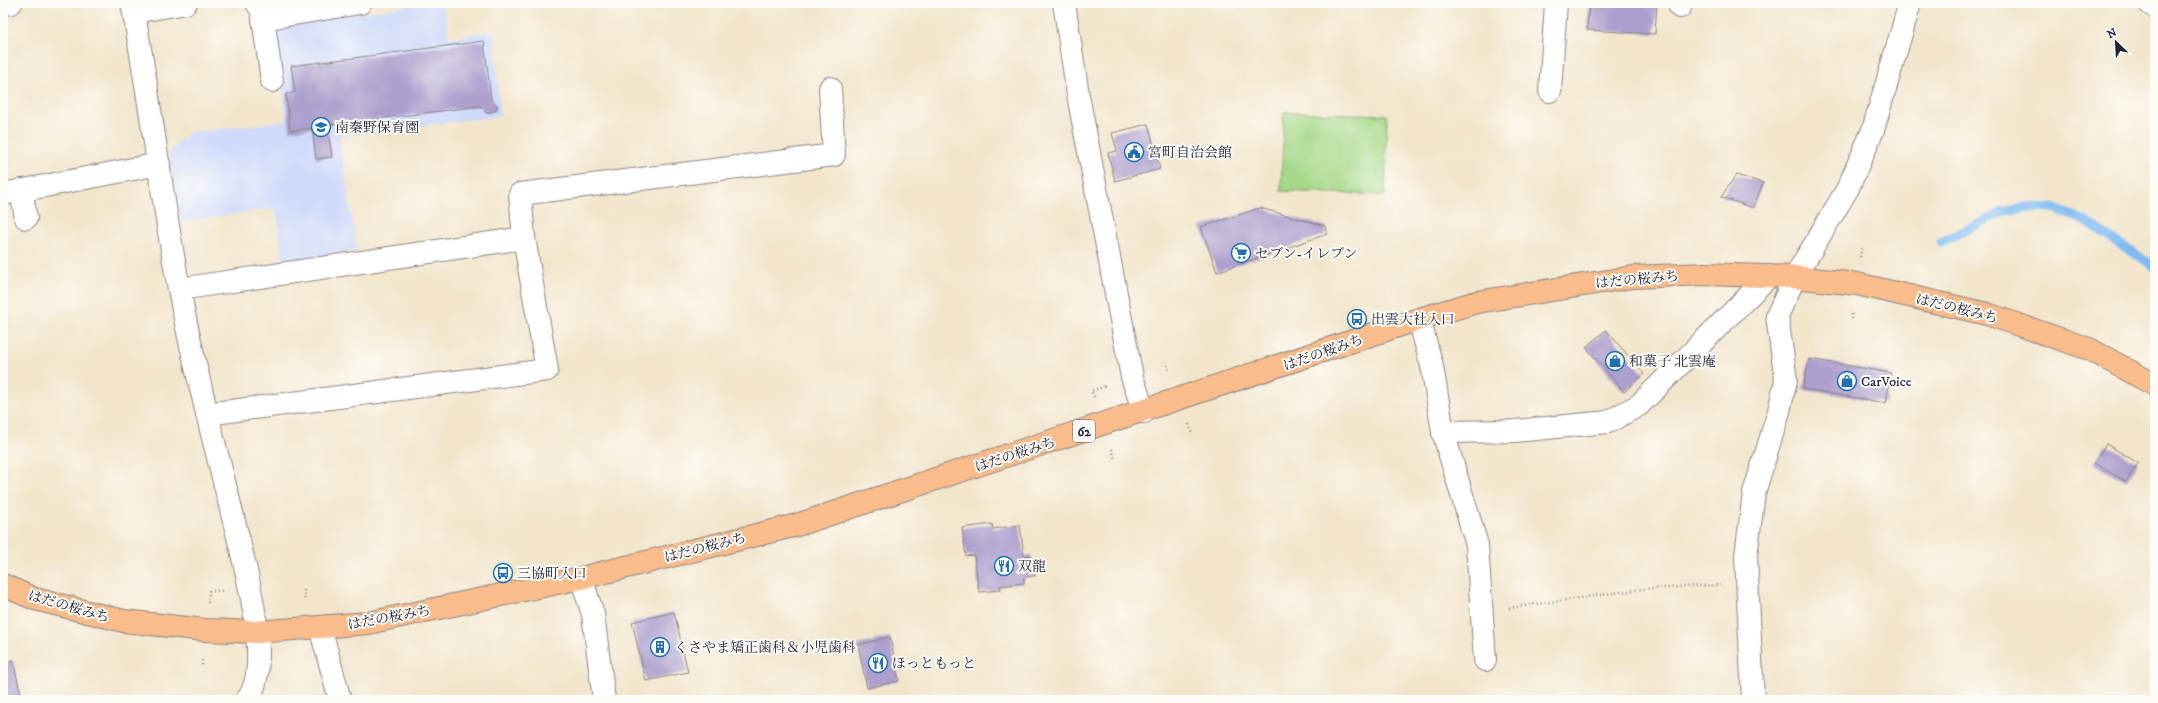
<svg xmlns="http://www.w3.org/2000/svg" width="2158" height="703" font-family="'IM FELL DW Pica','Noto Serif JP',serif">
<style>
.built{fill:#cfdafa}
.green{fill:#a6d989;stroke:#647e62}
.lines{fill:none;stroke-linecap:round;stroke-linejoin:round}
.stream{stroke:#80bcf3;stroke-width:9}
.building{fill:#ada0ce}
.minor-casing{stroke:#8a8483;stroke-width:24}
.major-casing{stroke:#8a8483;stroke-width:24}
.path{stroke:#8a8483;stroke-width:2.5;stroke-dasharray:1 3;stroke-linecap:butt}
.minor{stroke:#fff;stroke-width:22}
.major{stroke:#fabc8b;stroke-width:22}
.labels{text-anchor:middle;stroke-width:4;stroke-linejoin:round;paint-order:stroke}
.shield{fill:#fdfcf7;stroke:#646373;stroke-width:1}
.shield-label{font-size:13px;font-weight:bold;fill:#22223b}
.poi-label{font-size:14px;fill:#22223b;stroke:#fdfcf7;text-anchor:start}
.street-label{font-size:14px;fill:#22223b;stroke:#fdfcf7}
</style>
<rect width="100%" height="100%" fill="#fdfcf7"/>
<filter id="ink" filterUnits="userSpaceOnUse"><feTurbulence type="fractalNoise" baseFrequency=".025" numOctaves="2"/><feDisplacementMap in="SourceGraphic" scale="8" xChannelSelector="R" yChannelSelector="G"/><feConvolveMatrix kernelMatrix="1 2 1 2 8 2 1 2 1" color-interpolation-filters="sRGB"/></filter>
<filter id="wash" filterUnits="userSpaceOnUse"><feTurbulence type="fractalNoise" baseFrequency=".012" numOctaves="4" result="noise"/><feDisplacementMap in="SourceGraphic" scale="16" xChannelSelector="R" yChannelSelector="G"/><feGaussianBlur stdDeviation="0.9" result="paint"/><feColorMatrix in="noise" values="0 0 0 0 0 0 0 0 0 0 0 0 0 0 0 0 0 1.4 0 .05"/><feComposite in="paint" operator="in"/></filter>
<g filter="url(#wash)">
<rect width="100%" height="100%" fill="#f2e5cb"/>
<!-- built -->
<polygon class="built" points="434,3 443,3 449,38 494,31 500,116 339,136 357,250 283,262 276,208 181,222 169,153 178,143 178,139 186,139 186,133 287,121 275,37 282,24"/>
<!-- green -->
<polygon class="green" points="1284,112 1387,115 1385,195 1281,191"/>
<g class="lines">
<!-- stream -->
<polyline class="stream" points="1941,242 2003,212 2027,207 2053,208 2085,221 2155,267"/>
</g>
<g id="blocks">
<!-- building -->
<g class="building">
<polygon points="1589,3 1657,3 1655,34 1587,30"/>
<polygon points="484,41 491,99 497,106 495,111 486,113 481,106 327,125 332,157 316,159 312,128 290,131 286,94 295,92 291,66"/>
<polygon points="1148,124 1160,169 1115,181 1108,153 1117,151 1112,133"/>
<polygon points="1736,175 1763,183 1753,208 1721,197"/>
<polygon points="1260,208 1325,226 1327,234 1217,272 1201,227"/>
<polygon points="1606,330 1644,374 1624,392 1586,347"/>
<polygon points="1809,359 1891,373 1886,403 1803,389"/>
<polygon points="2106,444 2138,463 2126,482 2094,463"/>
<polygon points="992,524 993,529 1020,525 1024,556 1031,555 1035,576 1024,577 1024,583 1000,586 1000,590 979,592 974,555 966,556 962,528"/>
<polygon points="674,612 688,672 646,681 632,622"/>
<polygon points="890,637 899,681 867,688 858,645"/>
<polygon points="13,660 22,700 3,700 3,662"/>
</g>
</g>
</g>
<g filter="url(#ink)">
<use href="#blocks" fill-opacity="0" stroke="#8a8483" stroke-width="1"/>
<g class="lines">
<defs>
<g id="minor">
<path d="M132,3C150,98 161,194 179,289C193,362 212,434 230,505C240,548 276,665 247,700"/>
<polyline points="257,3 262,11 272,81"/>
<polyline points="1064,3 1078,95 1132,377 1144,412"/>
<polyline points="2149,3 2155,7"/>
<polyline points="3,4 11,3"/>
<polyline points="1680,7 1680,3"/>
<polyline points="134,12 186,3"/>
<polyline points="263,19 360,3"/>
<polyline points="1550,91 1556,3"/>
<polyline points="21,190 26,218"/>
<polyline points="3,194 159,164"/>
<polyline points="179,289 524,238"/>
<polyline points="1419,319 1432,366 1443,432 1477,545 1485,660"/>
<polyline points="207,414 547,370 524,238 520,194 834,155 830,88"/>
<polyline points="1443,432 1515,431 1608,422 1639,405 1769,276"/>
<polyline points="581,578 593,614 604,700"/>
<polyline points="320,627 340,700"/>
<polyline points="1753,700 1746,556 1754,493 1779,411 1786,380 1777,316 1795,277 1848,188 1873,130 1910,3"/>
</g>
<polyline id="major" points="3,585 35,599 124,621 205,630 257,632 368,623 581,578 797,525 1419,319 1477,302 1633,277 1705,274 1795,277 1857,284 1987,314 2089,349 2155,385"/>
</defs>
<!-- minor casing -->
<use href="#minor" class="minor-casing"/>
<!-- major casing -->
<use href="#major" class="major-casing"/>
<!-- path -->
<g class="path">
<polyline points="1860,257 1862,247"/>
<polyline points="1851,319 1852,311"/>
<polyline points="1167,365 1170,372"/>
<polyline points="1094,397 1091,391 1106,386"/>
<polyline points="1189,424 1193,434"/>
<polyline points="1112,449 1115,460"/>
<polyline points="304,590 305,601"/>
<polyline points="208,603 209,591 222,591"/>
<polyline points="1509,608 1643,589 1720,585"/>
<polyline points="202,665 202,658"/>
</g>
<!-- minor -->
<use href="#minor" class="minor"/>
<!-- major -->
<use href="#major" class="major"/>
</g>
</g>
<!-- icons -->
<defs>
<symbol id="school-ring" viewBox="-11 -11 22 22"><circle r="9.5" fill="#fdfcf7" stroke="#1f6fb2" stroke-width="1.5"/><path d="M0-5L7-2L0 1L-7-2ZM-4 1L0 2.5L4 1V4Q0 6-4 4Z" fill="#1f6fb2"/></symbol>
<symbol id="civic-ring" viewBox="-11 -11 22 22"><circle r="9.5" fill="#fdfcf7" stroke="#1f6fb2" stroke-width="1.5"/><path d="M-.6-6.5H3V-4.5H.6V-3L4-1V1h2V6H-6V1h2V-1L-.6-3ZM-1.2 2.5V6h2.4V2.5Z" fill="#1f6fb2"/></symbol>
<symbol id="supermarket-ring" viewBox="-11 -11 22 22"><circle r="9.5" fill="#fdfcf7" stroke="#1f6fb2" stroke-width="1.5"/><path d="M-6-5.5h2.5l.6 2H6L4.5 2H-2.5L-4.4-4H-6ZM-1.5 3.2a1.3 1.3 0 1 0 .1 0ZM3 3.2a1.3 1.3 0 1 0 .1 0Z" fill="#1f6fb2"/></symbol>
<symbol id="bus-ring" viewBox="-11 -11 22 22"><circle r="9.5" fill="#fdfcf7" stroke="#1f6fb2" stroke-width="1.5"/><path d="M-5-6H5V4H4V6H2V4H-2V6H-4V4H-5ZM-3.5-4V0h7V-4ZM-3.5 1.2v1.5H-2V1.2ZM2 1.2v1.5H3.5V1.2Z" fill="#1f6fb2"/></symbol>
<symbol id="shop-ring" viewBox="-11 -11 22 22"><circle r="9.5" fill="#fdfcf7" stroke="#1f6fb2" stroke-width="1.5"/><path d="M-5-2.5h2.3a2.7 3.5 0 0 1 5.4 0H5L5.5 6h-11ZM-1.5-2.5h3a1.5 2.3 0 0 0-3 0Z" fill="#1f6fb2"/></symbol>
<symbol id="restaurant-ring" viewBox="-11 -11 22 22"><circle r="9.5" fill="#fdfcf7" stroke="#1f6fb2" stroke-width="1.5"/><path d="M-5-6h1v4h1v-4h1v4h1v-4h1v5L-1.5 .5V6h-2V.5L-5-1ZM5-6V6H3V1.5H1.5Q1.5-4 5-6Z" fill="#1f6fb2"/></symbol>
<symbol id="building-ring" viewBox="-11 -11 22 22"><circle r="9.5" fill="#fdfcf7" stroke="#1f6fb2" stroke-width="1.5"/><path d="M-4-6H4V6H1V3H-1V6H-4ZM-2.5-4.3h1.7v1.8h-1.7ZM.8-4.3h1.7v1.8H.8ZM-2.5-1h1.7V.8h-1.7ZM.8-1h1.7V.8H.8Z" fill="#1f6fb2"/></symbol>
</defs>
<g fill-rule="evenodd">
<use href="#school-ring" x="310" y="116" width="22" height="22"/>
<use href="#civic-ring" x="1123" y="141" width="22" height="22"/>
<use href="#supermarket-ring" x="1230" y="242" width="22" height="22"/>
<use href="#bus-ring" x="1346" y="308" width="22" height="22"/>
<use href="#shop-ring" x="1604" y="350" width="22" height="22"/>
<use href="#shop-ring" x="1836" y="370" width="22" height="22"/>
<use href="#restaurant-ring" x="993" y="555" width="22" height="22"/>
<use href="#bus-ring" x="492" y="562" width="22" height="22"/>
<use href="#building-ring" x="649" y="636" width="22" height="22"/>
<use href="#restaurant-ring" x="867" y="652" width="22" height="22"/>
</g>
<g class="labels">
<!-- shield labels -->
<rect class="shield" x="1073" y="420" width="22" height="22" rx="3"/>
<g class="shield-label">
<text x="1084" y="436">62</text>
</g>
<!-- poi labels -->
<g class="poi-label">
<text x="335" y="132">南秦野保育園</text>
<text x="1148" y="157">宮町自治会館</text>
<text x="1255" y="258">セブン-イレブン</text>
<text x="1371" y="324">出雲大社入口</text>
<text x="1629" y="366">和菓子 北雲庵</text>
<text x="1861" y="386">CarVoice</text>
<text x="1018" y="571">双龍</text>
<text x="517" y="578">三協町入口</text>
<text x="674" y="652">くさやま矯正歯科＆小児歯科</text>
<text x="892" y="668">ほっともっと</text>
</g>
<!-- street labels -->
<g class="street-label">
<text transform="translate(1637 279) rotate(-5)" y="5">はだの桜みち</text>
<text transform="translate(1957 308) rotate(14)" y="5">はだの桜みち</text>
<text transform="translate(1323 352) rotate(-19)" y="5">はだの桜みち</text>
<text transform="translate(1015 454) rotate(-18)" y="5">はだの桜みち</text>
<text transform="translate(705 547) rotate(-14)" y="5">はだの桜みち</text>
<text transform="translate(69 606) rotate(16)" y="5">はだの桜みち</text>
<text transform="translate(389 617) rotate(-10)" y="5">はだの桜みち</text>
</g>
</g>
<!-- margin -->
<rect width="2158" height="703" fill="none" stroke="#fdfcf7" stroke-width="16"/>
<!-- north arrow -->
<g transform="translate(2116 42) rotate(335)" stroke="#fdfcf7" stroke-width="3" paint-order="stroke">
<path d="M0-3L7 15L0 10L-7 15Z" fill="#22223b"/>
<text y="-6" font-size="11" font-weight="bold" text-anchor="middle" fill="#22223b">N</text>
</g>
</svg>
